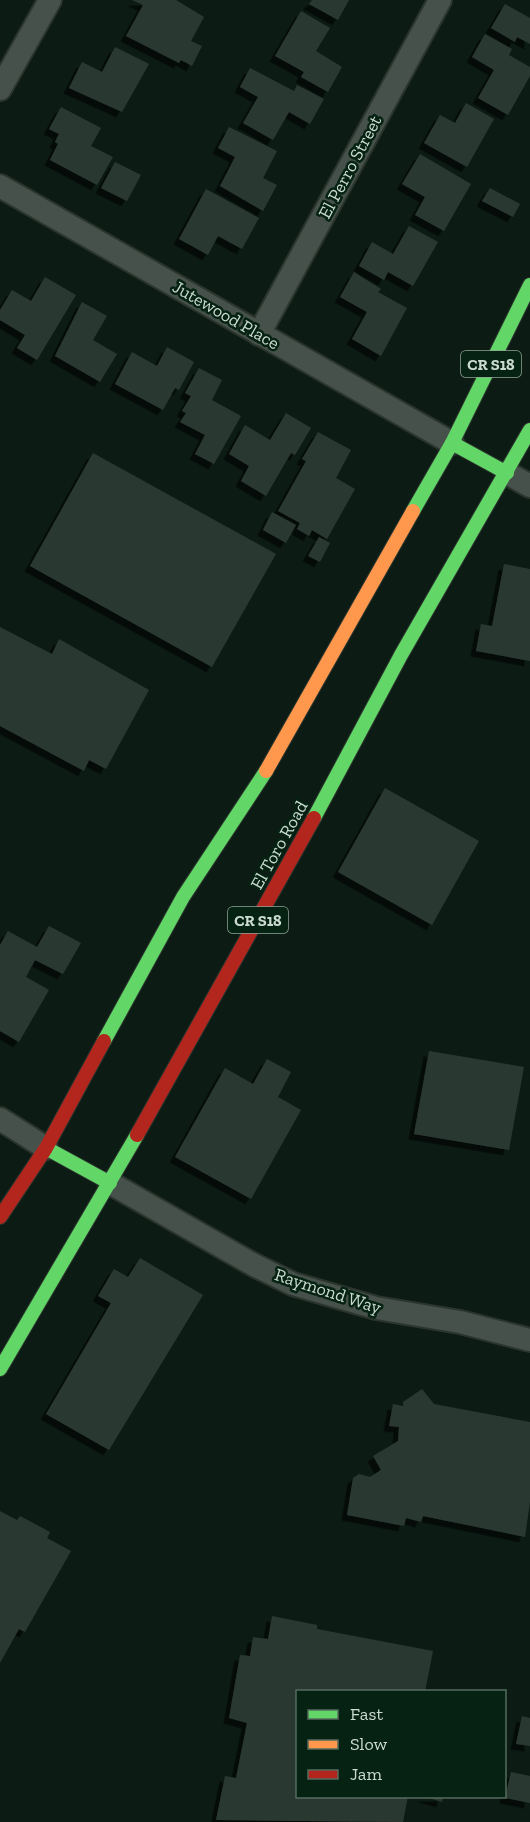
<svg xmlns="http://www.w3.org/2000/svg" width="530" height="1822" font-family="'Zilla Slab',serif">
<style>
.building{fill:#2c3832;filter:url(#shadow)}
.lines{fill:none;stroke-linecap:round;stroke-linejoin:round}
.street-casing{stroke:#2b352e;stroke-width:26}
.fast-casing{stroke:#2b352e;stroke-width:16}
.slow-casing{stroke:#2b352e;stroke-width:16}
.jam-casing{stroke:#2b352e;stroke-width:16}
.street{stroke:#46514b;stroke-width:22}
.fast{stroke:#63d668;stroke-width:14}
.slow{stroke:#ff974d;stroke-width:14}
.jam{stroke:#b3261e;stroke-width:14}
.labels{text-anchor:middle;stroke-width:5;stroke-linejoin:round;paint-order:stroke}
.shield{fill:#062213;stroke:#90a497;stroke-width:1.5}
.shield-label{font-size:16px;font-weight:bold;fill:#cbdbd0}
.street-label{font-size:18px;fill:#cbdbd0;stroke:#062213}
</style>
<defs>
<filter id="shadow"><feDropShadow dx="-5.5" dy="5.5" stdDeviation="0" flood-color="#0009"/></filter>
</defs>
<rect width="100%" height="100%" fill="#0c1c14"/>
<!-- building -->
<g class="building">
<polygon points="132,0 176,0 204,17 191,41 202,46 192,66 181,60 179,63 126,36 143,5"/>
<polygon points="312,0 349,0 338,20 309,4"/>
<polygon points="505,4 530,18 530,44 517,37 515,42 491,28"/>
<polygon points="301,11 330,28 316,51 342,67 328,92 301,77 304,72 275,56"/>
<polygon points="485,34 512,49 509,55 530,67 530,76 508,115 478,98 494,70 472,57"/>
<polygon points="115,47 149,64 122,112 69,88 82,62 102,72"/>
<polygon points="250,68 294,91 297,85 324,99 310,124 289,112 273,140 243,123 258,97 240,87"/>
<polygon points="466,103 494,119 467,167 424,143 440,115 455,123"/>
<polygon points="61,107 101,128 91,146 113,157 97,185 50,160 58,144 55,142 59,134 49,129"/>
<polygon points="229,127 277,151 263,178 277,185 263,211 220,186 235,157 218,148"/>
<polygon points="420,154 471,184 444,231 415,215 425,197 402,184"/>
<polygon points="115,162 141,175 127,201 101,188"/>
<polygon points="490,188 520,204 513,217 482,201"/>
<polygon points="206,189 259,218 242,249 218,236 208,255 179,239"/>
<polygon points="409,226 438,242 413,286 388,272 384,280 359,266 372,242 393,254"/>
<polygon points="354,272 381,289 378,292 407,308 381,356 352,339 367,312 340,297"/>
<polygon points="45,277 76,295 37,360 17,348 25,335 0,320 0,310 12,290 31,301"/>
<polygon points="82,302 107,316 93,340 117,354 100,382 55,356"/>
<polygon points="167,347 194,362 179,390 175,388 163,410 115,384 132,352 157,366"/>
<polygon points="199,368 222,380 212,400 241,416 214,464 195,454 205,435 180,422 186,413 182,411 191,396 185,393"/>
<polygon points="286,413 311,428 295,455 291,453 266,496 241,481 249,466 229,454 245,425 270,440"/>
<polygon points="318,432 351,450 336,478 355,489 327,539 312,530 309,536 297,529 300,523 278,511 306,461 302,459"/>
<polygon points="93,453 276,554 212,667 30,566"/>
<polygon points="272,512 296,525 286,543 263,530"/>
<polygon points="319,537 330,543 320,562 308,556"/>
<polygon points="504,564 530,569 530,661 476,651 481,624 492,626"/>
<polygon points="0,627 52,654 59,639 149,690 106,769 89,760 84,771 0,726"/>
<polygon points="385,788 479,841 432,925 338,872"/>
<polygon points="49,926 81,943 63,974 35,960 26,977 49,990 19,1042 0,1031 0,945 8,931 37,947"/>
<polygon points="429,1051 524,1067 509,1150 414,1134"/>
<polygon points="267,1059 291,1072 278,1097 301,1110 251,1199 175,1157 225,1068 253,1084"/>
<polygon points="140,1258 203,1295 109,1450 46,1414 111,1303 98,1296 114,1269 128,1277"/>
<polygon points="422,1389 434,1404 530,1422 530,1502 525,1537 423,1516 421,1522 406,1518 404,1526 347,1515 353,1478 359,1474 370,1477 381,1470 373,1456 398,1441 399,1427 389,1426 393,1404 403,1406 403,1402"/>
<polygon points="0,1511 17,1520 20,1516 50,1532 47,1538 71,1551 25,1632 19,1629 0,1663"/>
<polygon points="272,1616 317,1625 317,1629 433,1651 425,1692 298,1692 298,1796 408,1796 403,1822 216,1820 225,1776 236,1778 247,1723 229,1718 240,1655 250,1656 253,1637 268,1639"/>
<polygon points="522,1716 530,1718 530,1746 516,1744"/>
<polygon points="511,1772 530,1776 530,1803 505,1798"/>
<polygon points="422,1796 443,1796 442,1802"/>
</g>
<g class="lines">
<defs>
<g id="street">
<polyline points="0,89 50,0"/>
<polyline points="0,186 452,443"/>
<polyline points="259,334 440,0"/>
<polyline points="507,473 530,486"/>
<polyline points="0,1119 46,1148"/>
<polyline points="110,1183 254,1265 293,1284 376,1308 460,1322 530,1340"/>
</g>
<g id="fast">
<polyline points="452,443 507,473"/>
<polyline points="413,511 452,443 530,285"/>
<polyline points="314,818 401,655 530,430"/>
<polyline points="104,1041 183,897 266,771"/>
<polyline points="46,1148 110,1183"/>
<polyline points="0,1369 137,1135"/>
</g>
<polyline id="slow" points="266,771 413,511"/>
<g id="jam">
<polyline points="137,1135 314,818"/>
<polyline points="0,1217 46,1148 104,1041"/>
</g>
</defs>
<!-- street casing -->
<use href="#street" class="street-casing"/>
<!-- fast casing -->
<use href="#fast" class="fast-casing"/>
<!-- slow casing -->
<use href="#slow" class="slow-casing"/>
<!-- jam casing -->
<use href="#jam" class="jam-casing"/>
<!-- street -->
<use href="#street" class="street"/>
<!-- fast -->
<use href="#fast" class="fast"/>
<!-- slow -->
<use href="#slow" class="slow"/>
<!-- jam -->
<use href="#jam" class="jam"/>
</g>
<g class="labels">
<!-- shield labels -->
<g class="shield">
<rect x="461" y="351" width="60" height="26" rx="4.5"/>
<rect x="228" y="907" width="60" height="26" rx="4.5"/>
</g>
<g class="shield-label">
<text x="491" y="370">CR S18</text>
<text x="258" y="926">CR S18</text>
</g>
<!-- street labels -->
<g class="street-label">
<text transform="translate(350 167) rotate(-62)" y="6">El Perro Street</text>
<text transform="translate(226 315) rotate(30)" y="6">Jutewood Place</text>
<text transform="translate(279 845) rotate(-61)" y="6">El Toro Road</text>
<text transform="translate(328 1291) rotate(18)" y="6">Raymond Way</text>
</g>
</g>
<!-- legend -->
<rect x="296" y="1690" width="210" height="108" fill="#062213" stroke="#556c5f" stroke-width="1.5"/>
<rect x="308" y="1710" width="30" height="9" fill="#63d668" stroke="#556c5f" stroke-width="1.5"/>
<text x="350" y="1720" font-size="18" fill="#cbdbd0">Fast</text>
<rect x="308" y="1740" width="30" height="9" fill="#ff974d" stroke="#556c5f" stroke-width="1.5"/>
<text x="350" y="1750" font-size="18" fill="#cbdbd0">Slow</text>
<rect x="308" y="1770" width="30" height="9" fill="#b3261e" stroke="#556c5f" stroke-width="1.5"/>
<text x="350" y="1780" font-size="18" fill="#cbdbd0">Jam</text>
</svg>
